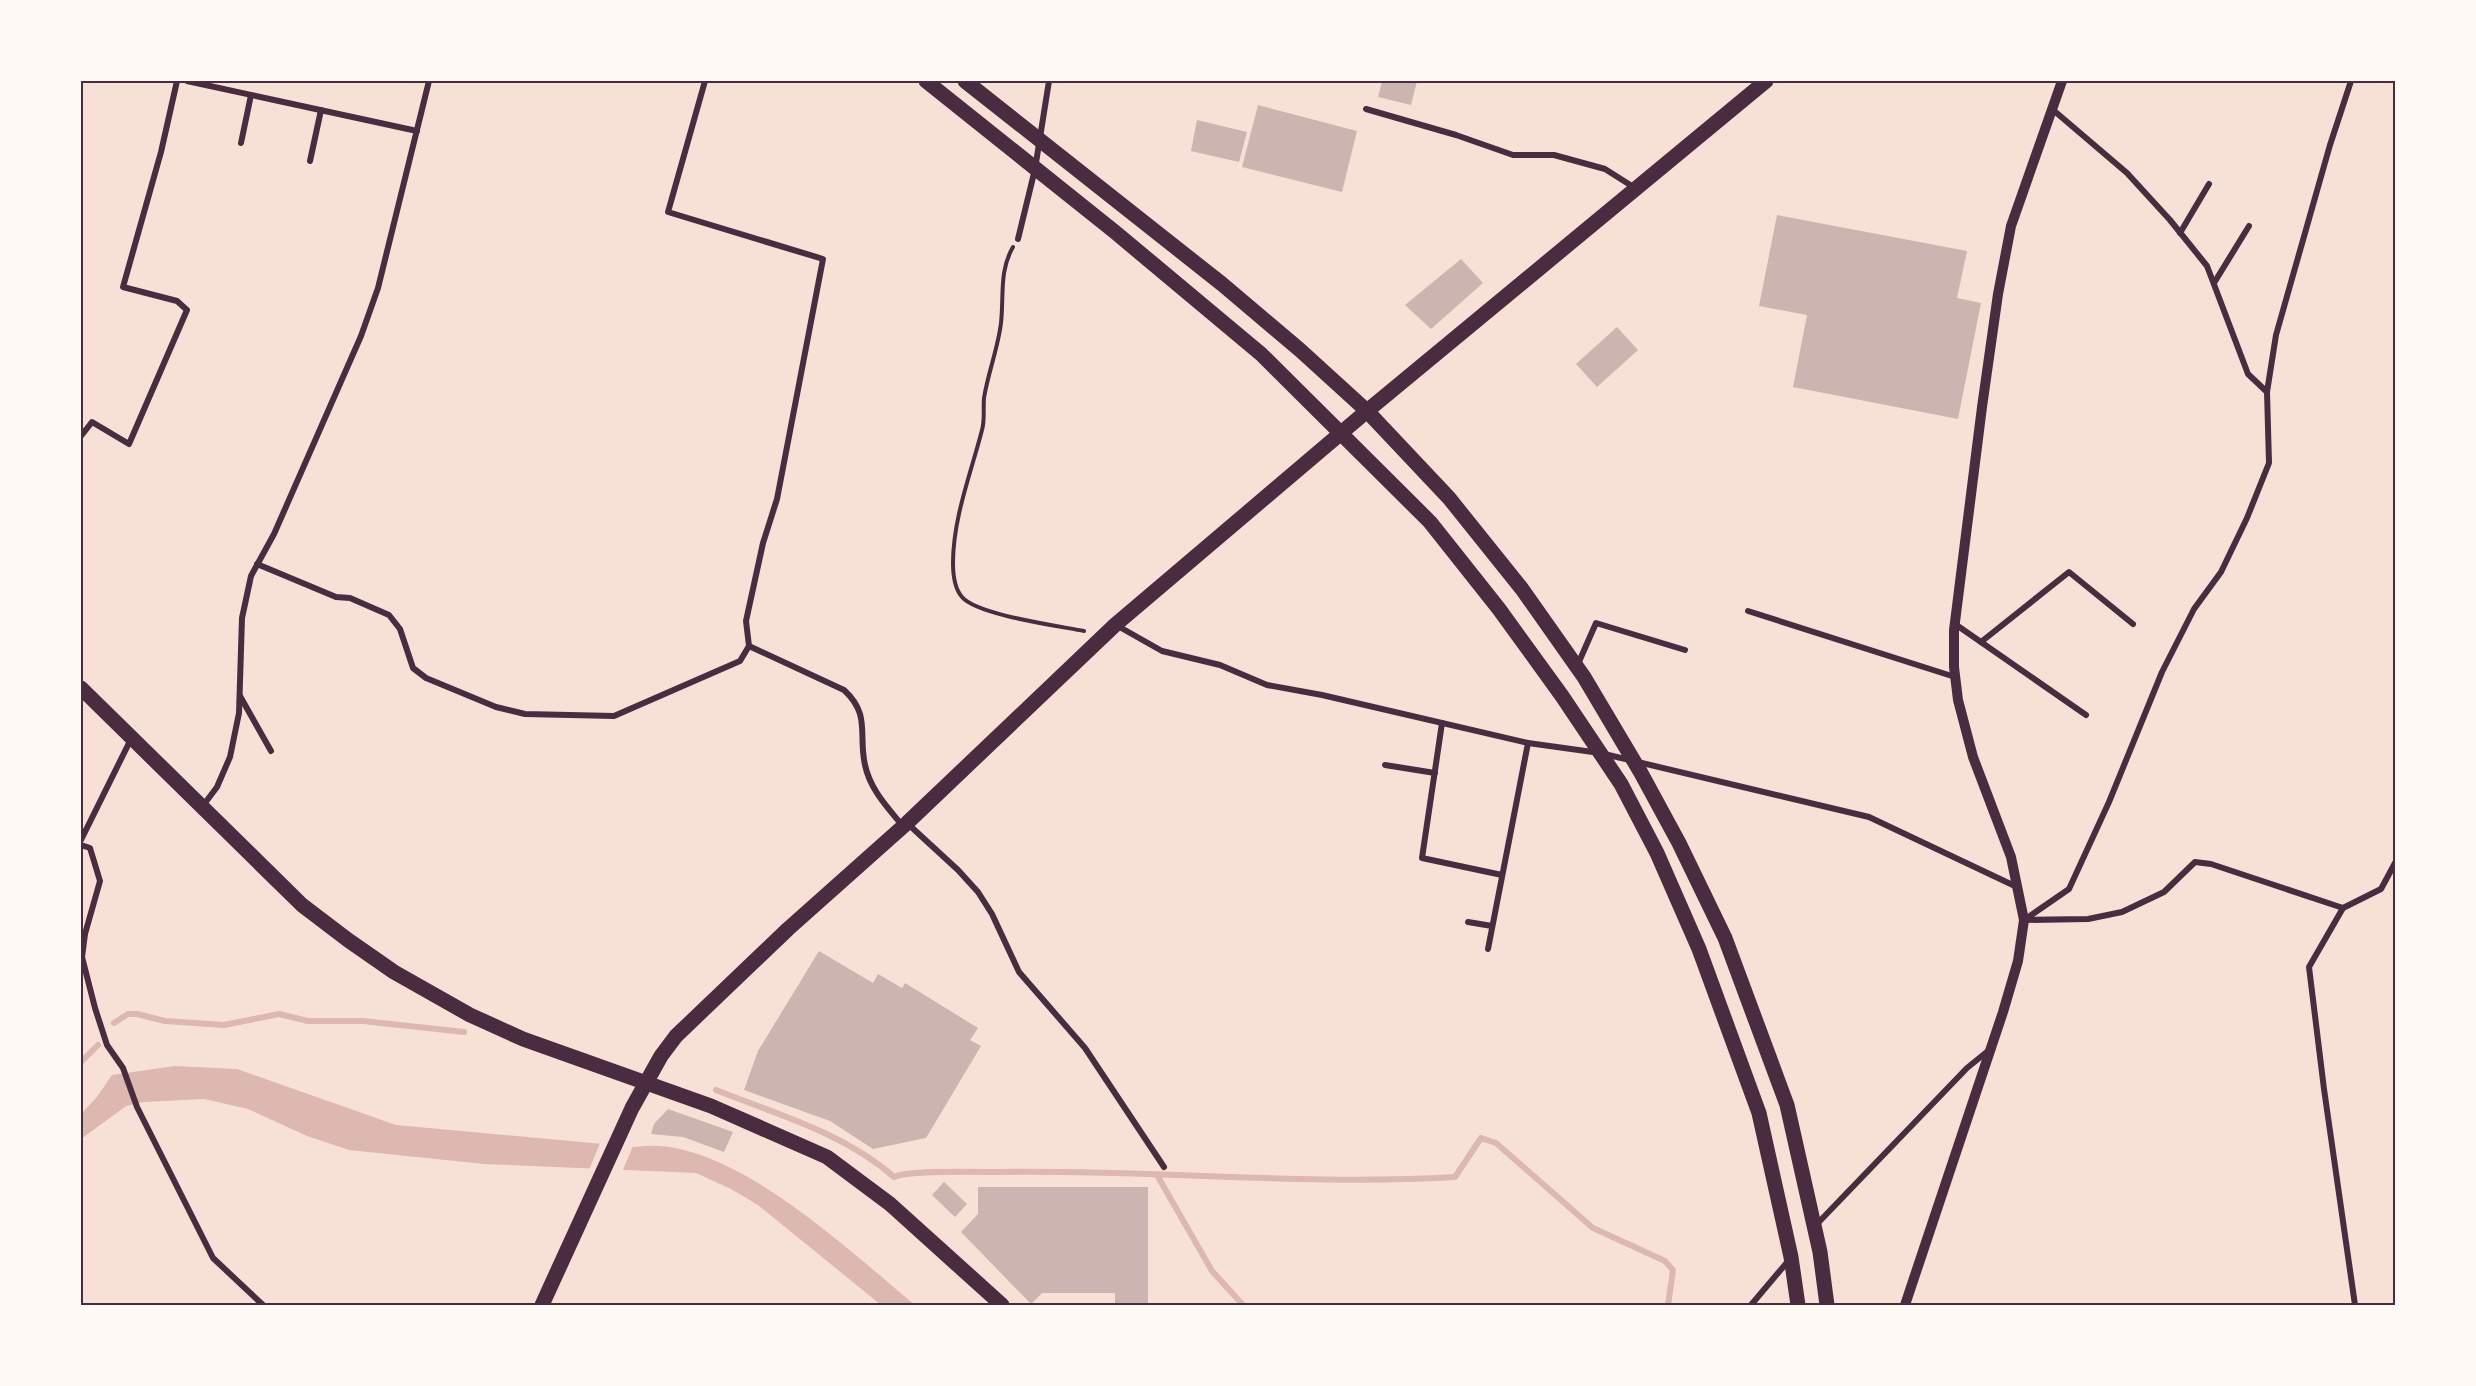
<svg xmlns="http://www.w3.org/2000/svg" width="2476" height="1386" font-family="Barlow,sans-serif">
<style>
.water{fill:#dcb8b0}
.pier{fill:#f7e1d7}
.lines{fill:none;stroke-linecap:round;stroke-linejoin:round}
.stream{stroke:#dcb8b0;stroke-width:6}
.building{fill:#ccb4b1}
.path{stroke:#4a2c40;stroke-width:4}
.minor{stroke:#4a2c40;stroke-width:6}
.tertiary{stroke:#4a2c40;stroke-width:10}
.primary{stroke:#4a2c40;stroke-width:15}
.trunk{stroke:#4a2c40;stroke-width:15}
.neatline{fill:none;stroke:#4a2c40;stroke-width:2}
</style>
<rect width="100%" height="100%" fill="#f7e1d7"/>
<!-- water -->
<path class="water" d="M175,1066L237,1069L396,1125L636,1147C726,1132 849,1251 915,1305H881L758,1205L731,1189L696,1173L484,1164L349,1150L307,1136L248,1109L204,1099L144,1102L126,1106L81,1139V1114L97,1097L112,1075Z"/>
<!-- pier -->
<polygon class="pier" points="601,1141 634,1144 621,1174 588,1172"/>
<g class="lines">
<!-- stream -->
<g class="stream">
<polyline points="114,1023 128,1014 137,1014 165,1021 224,1025 279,1014 308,1021 363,1021 464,1032"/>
<polyline points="81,1062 98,1045"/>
<path d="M716,1090C776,1114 844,1133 894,1177C908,1170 976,1172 997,1172C1150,1169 1303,1186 1455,1177L1481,1138L1496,1143L1593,1228L1665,1261L1673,1270L1668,1305"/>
<polyline points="1157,1175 1212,1271 1243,1305"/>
</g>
</g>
<!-- building -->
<g class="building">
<polygon points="1382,81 1417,81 1411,105 1378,97"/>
<polygon points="1258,105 1357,131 1342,192 1242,167"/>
<polygon points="1197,120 1247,132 1239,162 1191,151"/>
<polygon points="1777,215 1967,251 1957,298 1981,303 1958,419 1793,387 1807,315 1759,306"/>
<polygon points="1461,259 1483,283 1431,329 1405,305"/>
<polygon points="1617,327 1638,350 1597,387 1576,364"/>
<polygon points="819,951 873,983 878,974 902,988 905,983 978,1028 970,1040 981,1046 926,1138 873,1149 830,1121 744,1090 758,1051"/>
<polygon points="668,1109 733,1132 724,1152 683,1137 651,1134 654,1124"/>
<polygon points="944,1182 967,1204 955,1217 932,1195"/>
<polygon points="978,1187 1148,1187 1148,1305 1115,1305 1115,1293 1042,1293 1031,1304 961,1232 978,1214"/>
</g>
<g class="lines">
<!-- path -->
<path class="path" d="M1013,247C999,271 1004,296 1001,323C998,348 988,373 984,398C983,408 985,420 982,430C971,473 953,518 953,563C953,574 955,589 962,597C977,615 1059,626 1084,631"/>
<!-- minor -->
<g class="minor">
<polyline points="187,81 417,131"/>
<path d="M705,81L668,212L823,259L777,499L763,543L746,621L749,646L844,690C871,715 858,734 865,765C870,789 887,807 902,825"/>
<polyline points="1366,109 1456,135 1513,155 1554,155 1605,169 1635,188"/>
<polyline points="2052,109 2127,173 2170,220 2207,266 2248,374 2267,392"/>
<polyline points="241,143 251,95"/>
<polyline points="310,161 321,110"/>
<polyline points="2180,233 2209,184"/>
<polyline points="1018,239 1035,169 1049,81"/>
<polyline points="2214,283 2249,226"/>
<polyline points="81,436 92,422 129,444 187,310 177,301 123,287 161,152 177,81"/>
<polyline points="257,564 336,597 350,598 389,615 400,629 413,668 426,678 496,707 525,714 614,716 740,661 749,646"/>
<polyline points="1748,611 1955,677"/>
<polyline points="1955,624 2086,715"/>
<polyline points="1116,625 1162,651 1220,665 1267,685 1322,695 1528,743 1600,753 1869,817 2017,887"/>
<polyline points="1981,642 2069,572 2133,624"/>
<polyline points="1578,664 1596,623 1685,650"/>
<polyline points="240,696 271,751"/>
<polyline points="1442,723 1422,858 1502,875"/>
<polyline points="1385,765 1435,773"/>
<polyline points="202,807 217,787 230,757 239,713 242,618 251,576 274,534 361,336 378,288 429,81"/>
<polyline points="908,824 958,870 978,892 992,914 1019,972 1085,1048 1164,1167"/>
<polyline points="81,840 131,739"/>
<polyline points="81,845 90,848 100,881 85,934 82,957 95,1008 107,1045 123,1068 137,1107 213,1258 263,1305"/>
<polyline points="2343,908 2309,967 2324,1089 2355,1305"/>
<polyline points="2024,920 2069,889 2109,802 2162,672 2194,609 2221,572 2247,518 2269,463 2267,392 2276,335 2330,145 2351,81"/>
<polyline points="2024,920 2088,919 2122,912 2164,892 2195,862 2211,864 2343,908 2381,889 2395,863"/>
<polyline points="1468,922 1492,926"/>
<polyline points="1488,949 1528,743"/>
<polyline points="1816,1225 1967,1068 1988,1051"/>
<polyline points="1751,1305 1789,1260"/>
</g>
<!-- tertiary -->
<polyline class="tertiary" points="1905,1305 2003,1012 2018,961 2024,920 2011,857 1973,757 1958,700 1954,667 1954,630 1982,407 1998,294 2011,226 2062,81"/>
<!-- primary -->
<polyline class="primary" points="542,1305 632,1108 661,1056 676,1036 788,929 907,823 1115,625 1367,411 1766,81"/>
<!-- trunk -->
<g class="trunk">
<polyline points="926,81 1115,232 1261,354 1430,522 1499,609 1562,696 1621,784 1657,853 1699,949 1759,1113 1791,1257 1798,1305"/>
<polyline points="965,81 1222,284 1300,350 1367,411 1449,498 1522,589 1584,677 1641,773 1679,843 1725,938 1787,1105 1820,1252 1827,1305"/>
<polyline points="81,688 302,905 348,940 394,972 470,1015 523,1039 711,1106 827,1157 890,1204 1002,1305"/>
</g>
</g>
<!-- border -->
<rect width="2476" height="1386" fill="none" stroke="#fffaf5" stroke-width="165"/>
<rect x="82" y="82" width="2312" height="1222" class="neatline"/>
</svg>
